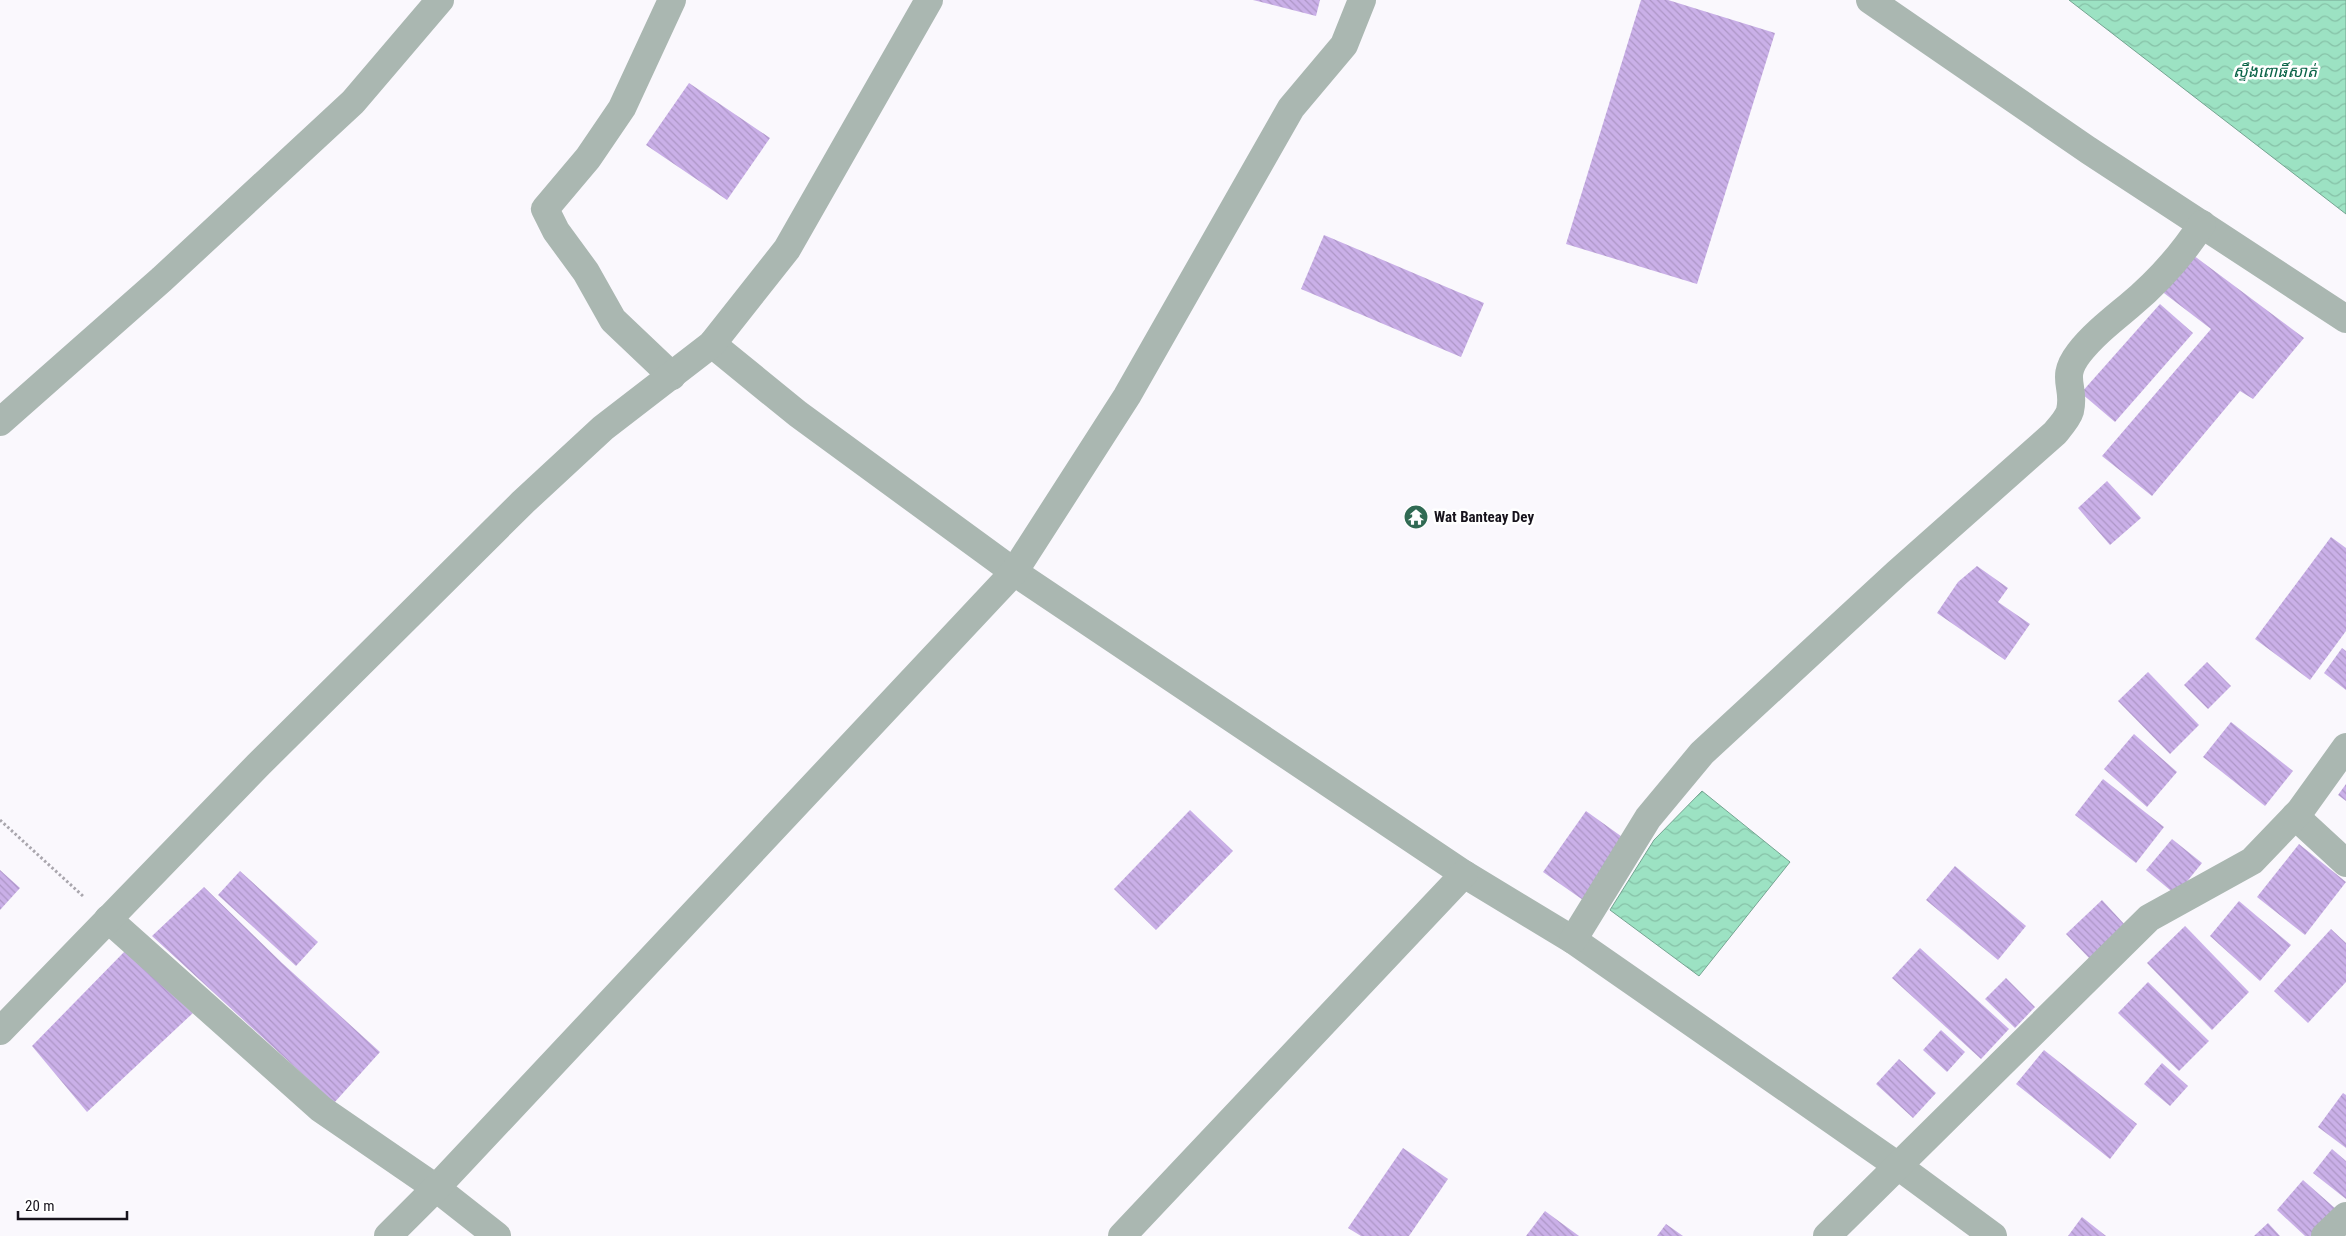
<svg xmlns="http://www.w3.org/2000/svg" width="2346" height="1236" font-family="'Roboto Condensed','Noto Sans Khmer',sans-serif">
<style>
.water{fill:url(#water-waves);stroke:#74a491}
.building{fill:url(#building-back-hatch)}
.lines{fill:none;stroke-linecap:round;stroke-linejoin:round}
.path{stroke:#a9a6ad;stroke-width:3;stroke-dasharray:2.5 2.5;stroke-linecap:butt}
.minor{stroke:#aab7b1;stroke-width:28}
.labels{text-anchor:middle;stroke-width:5;stroke-linejoin:round;paint-order:stroke}
.poi-label{font-size:15px;font-weight:bold;fill:#17131c;stroke:#fff;text-anchor:start}
.water-label{font-size:16px;font-style:italic;fill:#0b6448;stroke:#fff}
</style>
<defs>
<pattern id="water-waves" width="16" height="10" patternUnits="userSpaceOnUse" patternTransform="scale(1.25)"><rect width="16" height="10" fill="#9ce2c3"/><path d="M0 5q4-4 8 0t8 0" fill="none" stroke="#86c1a7"/></pattern>
<pattern id="building-back-hatch" width="6" height="6" patternUnits="userSpaceOnUse" patternTransform="scale(1.25)"><rect width="6" height="6" fill="#cab0e8"/><path d="M-1 5l2 2M0 0l6 6M5-1l2 2" fill="none" stroke="#ad96c6"/></pattern>
</defs>
<rect width="100%" height="100%" fill="#faf8fd"/>
<!-- water -->
<g class="water">
<polygon points="2069,0 2346,0 2346,214"/>
<polygon points="1702,791 1790,862 1699,976 1610,910 1654,840"/>
</g>
<!-- building -->
<g class="building">
<polygon points="1253,0 1320,0 1316,16"/>
<polygon points="1641,0 1668,0 1775,33 1697,284 1566,244"/>
<polygon points="689,83 770,138 727,200 646,145"/>
<polygon points="1324,235 1484,303 1461,357 1301,289"/>
<polygon points="2193,255 2304,338 2253,399 2240,391 2152,496 2102,456 2211,329 2156,287"/>
<polygon points="2160,304 2193,333 2115,422 2081,393"/>
<polygon points="2107,481 2141,518 2110,545 2078,508"/>
<polygon points="2331,537 2346,548 2346,631 2310,680 2255,639"/>
<polygon points="1977,566 2008,588 1998,602 2030,624 2005,660 1937,613 1958,582"/>
<polygon points="2342,648 2346,651 2346,690 2324,673"/>
<polygon points="2207,662 2231,686 2208,709 2184,685"/>
<polygon points="2148,672 2199,725 2170,754 2118,701"/>
<polygon points="2231,722 2293,771 2265,806 2203,757"/>
<polygon points="2134,734 2177,772 2147,807 2104,769"/>
<polygon points="2103,779 2164,827 2136,863 2075,815"/>
<polygon points="2346,784 2346,801 2338,795"/>
<polygon points="1190,810 1233,851 1156,930 1114,889"/>
<polygon points="1586,811 1625,839 1583,900 1543,872"/>
<polygon points="2172,839 2202,863 2176,895 2146,870"/>
<polygon points="2299,844 2346,882 2305,935 2257,897"/>
<polygon points="1955,866 2026,926 1998,960 1926,900"/>
<polygon points="0,870 20,888 0,910"/>
<polygon points="240,871 318,942 296,966 218,895"/>
<polygon points="204,887 282,963 380,1052 334,1103 152,936"/>
<polygon points="2102,900 2126,926 2091,960 2066,934"/>
<polygon points="2239,901 2291,945 2260,981 2210,936"/>
<polygon points="2185,926 2249,992 2212,1030 2147,963"/>
<polygon points="2331,929 2346,943 2346,982 2308,1023 2274,991"/>
<polygon points="1920,948 2009,1029 1981,1059 1892,978"/>
<polygon points="126,950 193,1013 87,1112 32,1046"/>
<polygon points="2006,978 2035,1007 2015,1028 1985,999"/>
<polygon points="2148,982 2209,1041 2179,1071 2118,1013"/>
<polygon points="1941,1030 1965,1052 1947,1072 1923,1050"/>
<polygon points="2044,1050 2137,1124 2110,1159 2016,1084"/>
<polygon points="1899,1059 1936,1093 1913,1118 1876,1084"/>
<polygon points="2162,1063 2188,1086 2170,1106 2144,1084"/>
<polygon points="2343,1093 2346,1095 2346,1148 2318,1127"/>
<polygon points="1403,1148 1448,1179 1409,1236 1361,1236 1348,1228"/>
<polygon points="2332,1149 2346,1161 2346,1199 2313,1173"/>
<polygon points="2303,1180 2337,1210 2314,1236 2305,1236 2277,1210"/>
<polygon points="1545,1211 1579,1236 1526,1236"/>
<polygon points="2082,1217 2106,1236 2068,1236"/>
<polygon points="2268,1223 2280,1236 2254,1236"/>
<polygon points="1666,1224 1683,1236 1657,1236"/>
</g>
<g class="lines">
<!-- path -->
<polyline class="path" points="0,820 84,897"/>
<!-- minor -->
<g class="minor">
<polyline points="672,0 622,108 588,158 545,209 556,231 586,272 613,320 672,376"/>
<polyline points="1870,0 2088,150 2346,319"/>
<polyline points="712,344 798,414 1014,572 1464,874 1573,940 1898,1166 1993,1236"/>
<polyline points="0,422 162,279 353,102 440,0"/>
<polyline points="2295,816 2346,863"/>
<polyline points="108,919 321,1109 436,1188 497,1236"/>
<path d="M1573,940L1648,818L1702,753L1897,573L2055,433C2060,427 2068,418 2070,411C2076,386 2059,379 2079,353C2093,335 2111,321 2129,306C2158,282 2182,255 2202,224"/>
<polyline points="0,1031 258,765 523,502 603,428 712,344 787,249 929,0"/>
<polyline points="388,1236 436,1188 1014,572 1127,396 1291,108 1344,45 1362,0"/>
<polyline points="1122,1236 1464,874"/>
<polyline points="1827,1236 2149,918 2252,861 2300,811 2346,747"/>
<polyline points="2325,1236 2346,1216"/>
</g>
</g>
<!-- icons -->
<defs>
<symbol id="temple-disc" viewBox="-11 -11 22 22"><circle r="9.5" fill="#306a53" stroke="#fff"/><path d="M0-6L5-2H3V0L6.5 2.5H4V6H1.5V3h-3V6H-4V2.5H-6.5L-3 0V-2H-5Z" fill="#fff"/></symbol>
</defs>
<g fill-rule="evenodd">
<use href="#temple-disc" x="1402" y="503" width="28" height="28"/>
</g>
<g class="labels">
<!-- poi labels -->
<g class="poi-label">
<text x="1434" y="522">Wat Banteay Dey</text>
</g>
<!-- water labels -->
<g class="water-label">
<text x="2275" y="77">ស្ទឹងពោធិ៍សាត់</text>
</g>
</g>
<!-- scale -->
<path d="M18 1211v8h109v-8" fill="none" stroke="#17131c" stroke-width="2.5"/>
<text x="25" y="1211" font-size="15" fill="#17131c" stroke="#ffffff" stroke-width="4" paint-order="stroke">20 m</text>
</svg>
